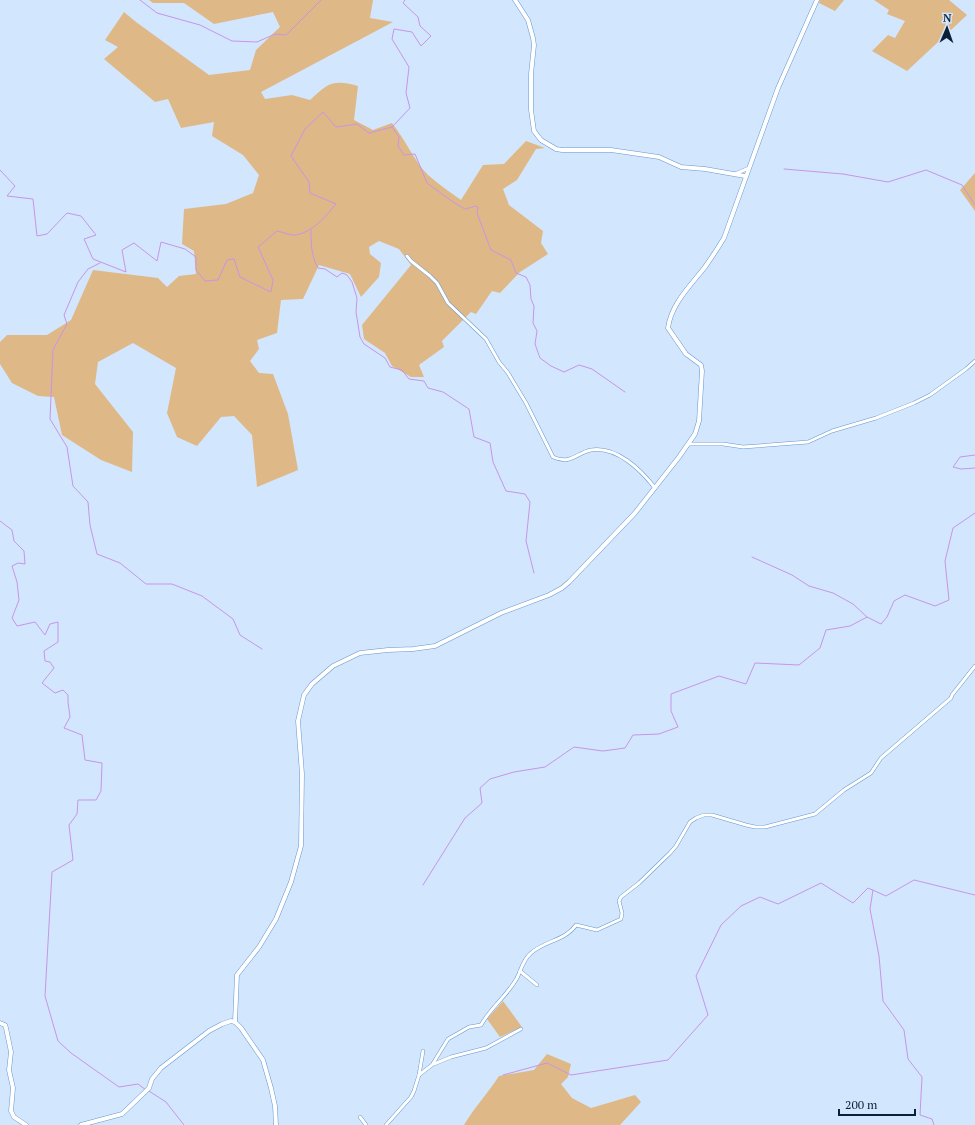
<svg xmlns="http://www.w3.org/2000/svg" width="975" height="1125" font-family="'PT Serif',serif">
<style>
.green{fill:#dfb887}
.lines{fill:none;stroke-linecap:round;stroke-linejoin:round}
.stream{stroke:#c895e6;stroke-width:1}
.street-casing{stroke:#6697ce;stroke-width:4}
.secondary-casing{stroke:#6697ce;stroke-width:5}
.street{stroke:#fff;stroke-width:3}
.secondary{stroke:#fff;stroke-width:4}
</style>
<rect width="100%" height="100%" fill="#d2e6fe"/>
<!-- green -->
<g class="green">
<path d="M149,0H373L370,18L393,22L261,92L265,99L292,95L310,100C328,83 333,79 358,86L354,120L373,130L392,123C405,139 414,161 428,175C438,184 450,192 461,200L483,165L504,164L526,141L545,148L536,149L517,180L503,189L509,205L543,231L541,243L548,254L520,272L500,293L492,291L476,314L471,312L442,341L444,347L419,365L424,377H411L392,366L385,353L364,339L362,325L411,265L399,249L379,241L369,247L370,254L381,263L379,277L361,297L350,274L319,265L303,299L281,300L277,333L257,340L259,349L250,361L259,373L273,374L288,414L298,470L257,487L252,435L234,416L221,417L197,446L177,437L167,413L176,368L133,343L98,362L95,384L133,432L132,472L101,460L62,435L54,397L38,396L12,383L0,364V342L7,335H47L71,320L93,270L158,278L167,287L179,276L196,274L194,251L182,244L184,209L226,204L253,193L259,175L243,155L212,136L214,122L181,128L168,99L155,102L104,59L118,47L105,40L124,12L136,22L209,75L250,70L256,50L280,27L273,12L214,24L184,3H153Z"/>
<polygon points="820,0 844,0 835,11 819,3"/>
<polygon points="874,0 949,0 967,15 907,71 872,51 888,35 895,38 905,21 887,14 889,10"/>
<polygon points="975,173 975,211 960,190"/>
<polygon points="503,1001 522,1027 500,1037 487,1019"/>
<path d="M547,1054L571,1064L568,1077L561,1084L572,1098L591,1108L635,1095L641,1102L620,1125H464C474,1108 488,1093 499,1076L534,1070Z"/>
</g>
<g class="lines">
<!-- stream -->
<g class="stream">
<polyline points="140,0 157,13 200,25 232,41 257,42 275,34 286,35 321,0"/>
<polyline points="392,127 399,137 398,146 404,155 415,154 427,183 453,202 465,209 476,206 478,207 477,213 491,250 511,260 516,273 526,277 530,285 531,299 534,306 533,323 537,331 535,344 540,358 551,366 564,372 579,365 592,369 625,392"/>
<polyline points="784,169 843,174 888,182 926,170 962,185 975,205"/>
<path d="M0,170L15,186L7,196L33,199L37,236L47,234L67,213L81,216L96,235L84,239L93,259L126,272L122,250L134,243L157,261L161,242L185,249L196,257V270L205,281L218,280L227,260L234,259L240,277L271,292L273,280L258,247L277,231C283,232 291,236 296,235C313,232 326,216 336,204L310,193L309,182L291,156L305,129L323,112L336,127L357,124L369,133L392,127L410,108L406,93L409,67L392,39L394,29L412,32L421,46L431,36L420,26L418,17L403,3L405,0"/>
<path d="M311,230C311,243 311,256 318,268L325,269L337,277L342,273L347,275L352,282L357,298L356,312L360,337L364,344L385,358L390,367L402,370L409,379L424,381L428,388L443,392L469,409L474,437L490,443L493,462L506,491L525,494L530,502L526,541L534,573"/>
<polyline points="100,263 88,269 78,282 64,315 67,324 53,350 50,419 67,447 73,486 88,502 90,525 97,554 120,563 146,584 172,584 202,596 233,619 240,635 262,649"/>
<polyline points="975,455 960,457 953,467 961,469 975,468"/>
<polyline points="0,521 12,530 14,541 24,551 25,564 18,563 12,566 17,582 19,600 12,618 17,626 35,622 45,635 50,624 58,622 58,642 44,651 45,661 50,662 54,668 42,683 55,693 63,690 68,695 68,702 70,717 64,728 82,735 85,760 102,763 101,791 96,800 78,800 77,814 69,825 73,860 52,872 45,996 58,1041 71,1053 119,1087 138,1084 146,1090"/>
<polyline points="752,557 792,575 809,586 833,593 853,604 867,617"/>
<polyline points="423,885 465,818 482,803 480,788 490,779 514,772 545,767 574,747 603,751 625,748 633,735 659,734 678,727 671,711 671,694 719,676 746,684 755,663 799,665 820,648 826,630 850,626 867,617 881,624 887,617 894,601 905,595 935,606 949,600 945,561 953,528 975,513"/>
<polyline points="873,890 870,909 879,956 883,1001 904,1030 908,1059 922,1077 920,1115 932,1119 934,1125"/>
<polyline points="503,1075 547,1063 571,1075 668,1060 708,1015 696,976 721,925 741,906 760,897 778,904 821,883 853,903 868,888 886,896 914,880 975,895"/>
<polyline points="149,1091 166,1102 184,1125"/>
</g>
<defs>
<g id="street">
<polyline points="735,174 749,168"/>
<path d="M407,256L411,261L430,276L437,283L448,303L486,339L499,362L508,373L526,403L553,457C571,465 576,453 591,450C617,446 641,470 655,488"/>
<polyline points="688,444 723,444 743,447 808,442 832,431 876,418 914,403 930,395 966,369 975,361"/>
<polyline points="520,971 537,985"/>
<polyline points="434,1064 451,1057 486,1048 521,1029"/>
<polyline points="419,1075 423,1051"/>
<polyline points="360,1117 366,1125"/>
<path d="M386,1125L411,1097L414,1091L419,1075L432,1065L448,1039L469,1027L481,1025C491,1007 507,996 517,978C521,970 523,960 530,954C543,941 565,941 576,925L597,930L621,919L622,913L619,901L621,897L639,883L670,853L676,846L690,822L696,818L704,815H712L746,825L755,827H765L815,814L844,790L871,773L881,758L951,698L952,695L975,666"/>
</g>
<g id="secondary">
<polyline points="515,0 528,20 533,38 534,45 531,74 531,110 534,131 541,140 556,149 562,150 611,150 659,157 681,167 705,169 745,176"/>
<path d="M235,1022L237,975L259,947L276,919L291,882L301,846L302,774L298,721L304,695L312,684L333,666L360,653L388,650L413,649L435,646L501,613L549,595L562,588L569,582L635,513L679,457L695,434L699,421L702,371L701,365L686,354L668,328C671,304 691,285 705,267C712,257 718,248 724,238L778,88L817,0"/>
<polyline points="0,1023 5,1025 6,1028 11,1052 9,1070 13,1088 11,1111 14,1117 26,1125"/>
<polyline points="81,1125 122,1114 145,1092 149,1088 152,1079 161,1068 209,1031 222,1024 231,1021 235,1022 241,1028 263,1060 271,1088 275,1106 276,1125"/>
</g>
</defs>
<!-- street casing -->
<use href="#street" class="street-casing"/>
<!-- secondary casing -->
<use href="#secondary" class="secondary-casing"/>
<!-- street -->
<use href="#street" class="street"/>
<!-- secondary -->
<use href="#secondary" class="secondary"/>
</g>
<!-- north arrow -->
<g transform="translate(947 28) rotate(2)" stroke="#d2e6fe" stroke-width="3" paint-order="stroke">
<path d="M0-3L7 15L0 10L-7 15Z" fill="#0c2035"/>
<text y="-6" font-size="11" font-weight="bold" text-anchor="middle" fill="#0c2035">N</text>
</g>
<!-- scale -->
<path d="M839 1109v6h76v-6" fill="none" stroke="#0c2035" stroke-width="2"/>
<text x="845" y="1109" font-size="12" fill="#0c2035" stroke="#d2e6fe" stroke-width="3" paint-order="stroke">200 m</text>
</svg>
